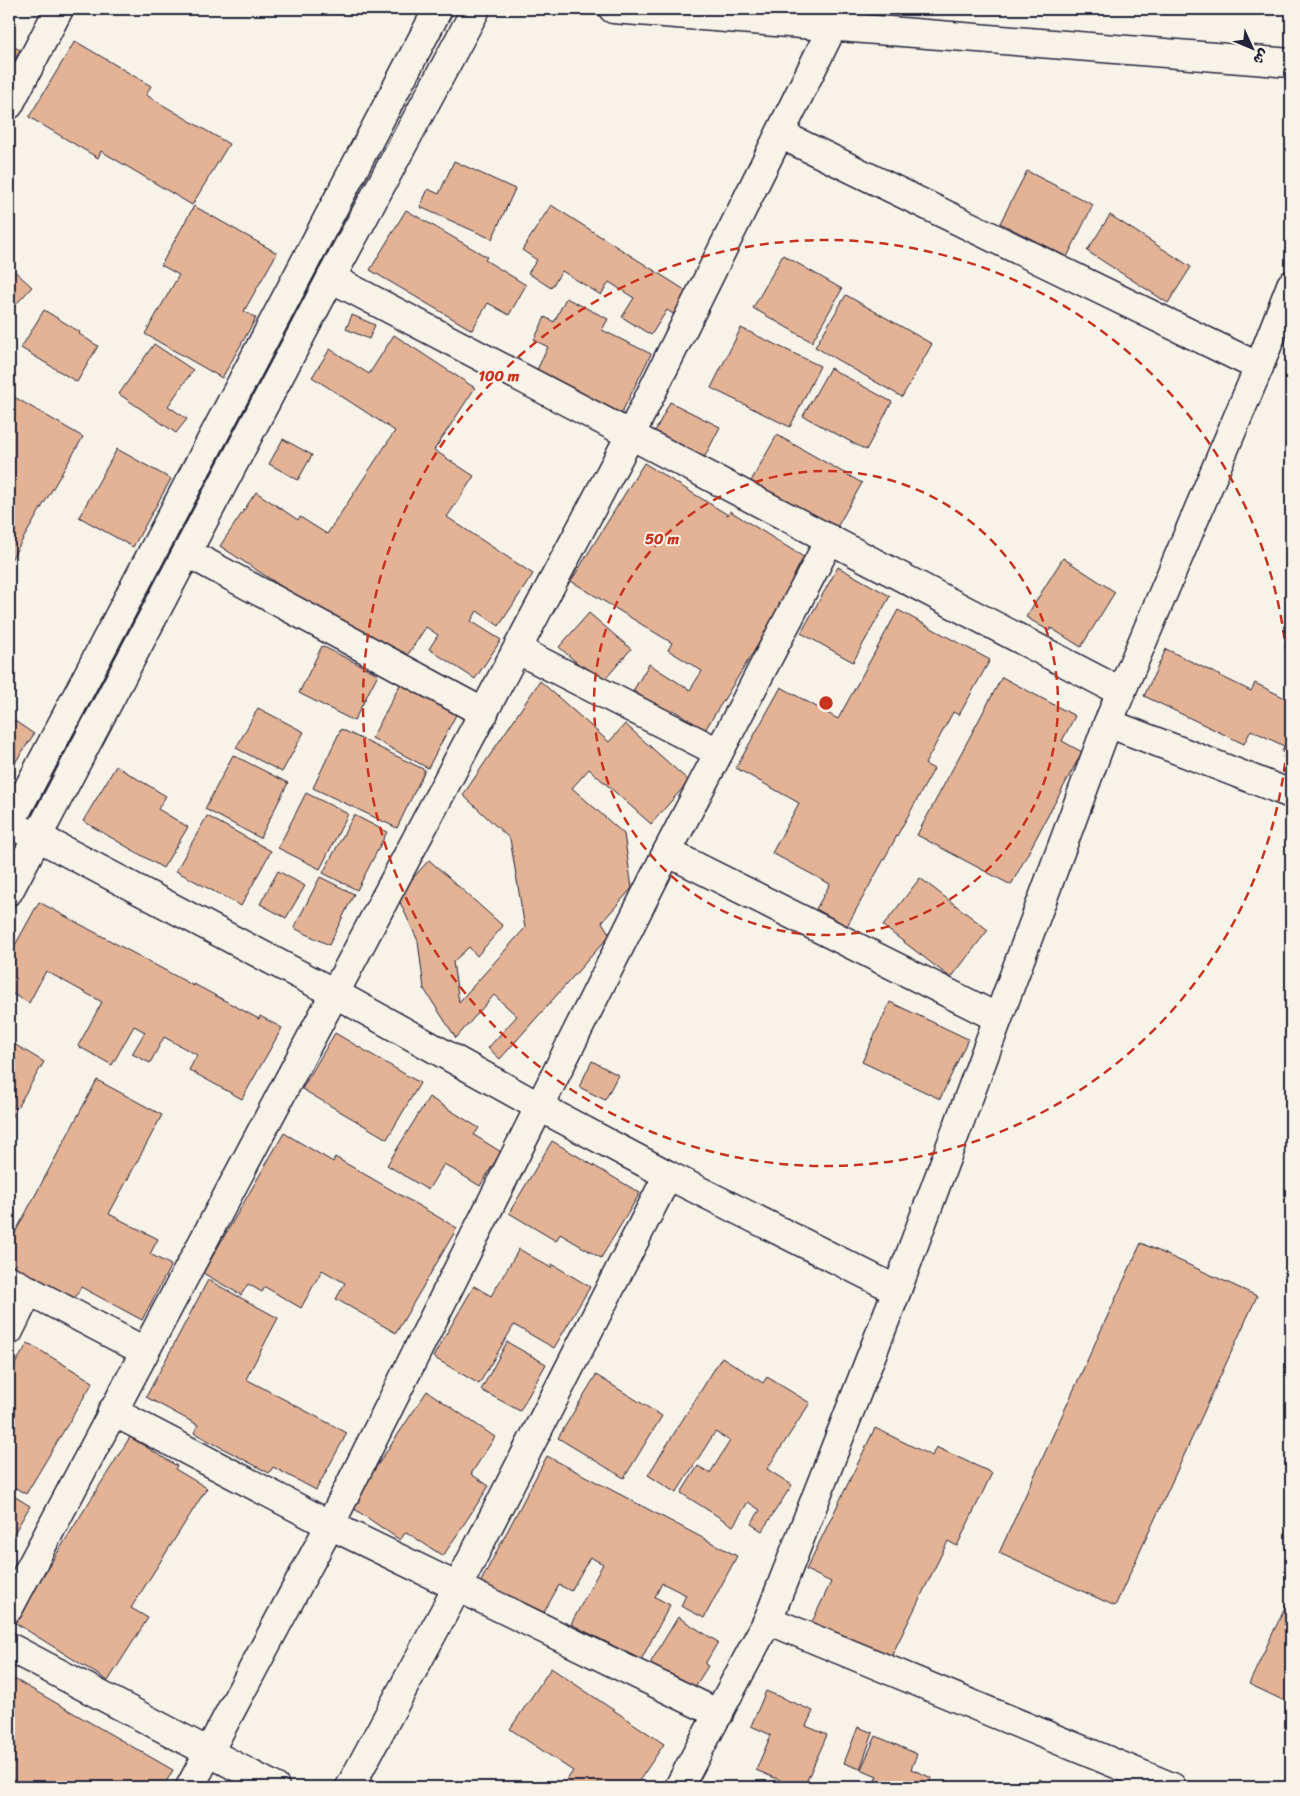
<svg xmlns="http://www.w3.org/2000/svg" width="1300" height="1796" font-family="Sriracha,'Playpen Sans Arabic',sans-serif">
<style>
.building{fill:#e4b395;stroke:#22223b}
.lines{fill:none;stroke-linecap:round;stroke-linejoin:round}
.minor-casing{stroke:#22223b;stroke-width:31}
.minor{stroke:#f7f3e8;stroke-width:28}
.ring{fill:none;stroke:#c8321e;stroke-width:2.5;stroke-dasharray:9 6}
.centre{fill:#c8321e;stroke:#f7f3e8;stroke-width:2.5}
.ring-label{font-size:15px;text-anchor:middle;font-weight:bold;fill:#c8321e;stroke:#f7f3e8;stroke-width:4;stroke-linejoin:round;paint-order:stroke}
</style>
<rect width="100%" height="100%" fill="#f7f3e8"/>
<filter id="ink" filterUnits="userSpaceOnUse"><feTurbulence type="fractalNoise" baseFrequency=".02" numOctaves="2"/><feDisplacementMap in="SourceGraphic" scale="10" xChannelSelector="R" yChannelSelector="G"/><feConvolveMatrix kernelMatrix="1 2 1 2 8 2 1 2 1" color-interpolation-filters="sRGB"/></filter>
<g filter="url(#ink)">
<!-- building -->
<g class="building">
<polygon points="75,41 151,86 146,95 229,144 192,205 101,151 98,158 29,117"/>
<polygon points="9,44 20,50 9,71"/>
<polygon points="454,161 515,189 492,239 420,207 428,189 439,194"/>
<polygon points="1027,171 1093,205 1067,257 1000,223"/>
<polygon points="551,205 688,292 673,314 667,310 651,335 622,317 634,298 609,282 601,295 562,271 551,288 528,273 537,260 522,250"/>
<polygon points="194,206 277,253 244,311 256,318 222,378 145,334 179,275 161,265"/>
<polygon points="406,210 487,257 485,260 526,285 509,315 488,303 472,330 370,270"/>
<polygon points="1110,215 1191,267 1168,303 1087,251"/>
<polygon points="783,255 842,289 812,342 753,308"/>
<polygon points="9,266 32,287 9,312"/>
<polygon points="846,295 932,344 902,397 815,347"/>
<polygon points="566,298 608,319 602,330 651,354 620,416 534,376 548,347 534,340 545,317 554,322"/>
<polygon points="44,310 80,332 79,334 98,346 77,382 21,348"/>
<polygon points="352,315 375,325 369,339 346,329"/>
<polygon points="741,328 820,366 790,427 711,388"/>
<polygon points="394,335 475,388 434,450 474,476 447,517 533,574 499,626 477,611 471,621 501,640 475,679 429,649 438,635 426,627 401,665 220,546 256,492 298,520 300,517 327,534 395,431 312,377 330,349 369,374"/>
<polygon points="154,344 193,370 168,406 187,419 176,433 119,394"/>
<polygon points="830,368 892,402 866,450 803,416"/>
<polygon points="9,394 83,437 9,563"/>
<polygon points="670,402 720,427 703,460 653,435"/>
<polygon points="777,435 862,483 836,529 751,481"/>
<polygon points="283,439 312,455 298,480 269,464"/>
<polygon points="117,449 171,479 133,547 79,517"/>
<polygon points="644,463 728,515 730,511 810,561 705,730 673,710 670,714 633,691 649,664 690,690 702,671 668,650 672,643 571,581"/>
<polygon points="1063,558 1115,592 1081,647 1051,628 1049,631 1026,617"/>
<polygon points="838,567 890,596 853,662 801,633"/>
<polygon points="898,610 990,660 959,715 953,712 925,764 934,769 847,926 816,909 830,884 772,853 799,803 736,768 781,687 838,719"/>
<polygon points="589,613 631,649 601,684 559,647"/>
<polygon points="322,646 378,674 354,721 299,693"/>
<polygon points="1166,649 1251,691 1255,683 1291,701 1291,756 1282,752 1284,746 1251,730 1244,744 1144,696"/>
<polygon points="1002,677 1075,716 1062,741 1082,752 1011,885 917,835"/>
<polygon points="403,679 459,709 428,768 372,738"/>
<polygon points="540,681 609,742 625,724 689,781 651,824 589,769 572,788 624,834 632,888 602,922 610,935 500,1059 488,1048 517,1016 494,995 456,1038 424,989 418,941 397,896 429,860 503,926 477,956 469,947 453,962 459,1002 525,928 510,839 463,795"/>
<polygon points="258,708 304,732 282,772 236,748"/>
<polygon points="9,717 34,734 9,772"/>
<polygon points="341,729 425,770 397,828 313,788"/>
<polygon points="233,755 288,783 260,838 205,809"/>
<polygon points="116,766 166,796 158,809 188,827 163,868 83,821"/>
<polygon points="306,793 348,814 320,869 278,848"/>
<polygon points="354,815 387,832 357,890 323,873"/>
<polygon points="207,816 271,851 241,906 176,871"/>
<polygon points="278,871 305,886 286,918 260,904"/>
<polygon points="320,877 354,894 329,945 294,928"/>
<polygon points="920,878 988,930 951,978 883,926"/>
<polygon points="39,902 194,986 194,984 259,1019 260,1016 282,1028 242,1099 189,1070 197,1055 164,1037 150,1063 132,1054 145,1032 134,1026 112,1065 78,1046 102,1002 46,971 29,1003 9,992 9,956"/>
<polygon points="890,1002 968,1039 940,1099 862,1062"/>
<polygon points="335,1033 420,1083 387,1139 302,1089"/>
<polygon points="9,1041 44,1062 9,1121"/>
<polygon points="592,1061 618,1075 605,1100 579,1087"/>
<polygon points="97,1080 162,1115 109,1214 158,1239 150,1254 171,1265 142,1320 81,1287 74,1300 9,1266 9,1244"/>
<polygon points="429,1097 479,1128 474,1135 501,1152 480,1186 444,1164 428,1190 387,1165"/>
<polygon points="284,1133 333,1162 335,1157 457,1228 396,1333 336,1299 345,1283 322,1270 301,1308 265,1287 262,1292 248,1284 241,1295 203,1273"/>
<polygon points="552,1141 640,1193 601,1258 560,1234 556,1241 509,1213"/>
<polygon points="1141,1243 1257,1296 1115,1606 999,1553"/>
<polygon points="519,1249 551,1268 552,1264 590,1287 554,1348 514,1325 479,1384 433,1357 474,1286 491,1296"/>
<polygon points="208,1280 278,1318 246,1379 347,1433 316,1490 273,1467 269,1473 194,1433 198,1425 146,1397"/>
<polygon points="507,1342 546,1364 520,1411 481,1390"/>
<polygon points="28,1343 93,1382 26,1494 9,1484 9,1374"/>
<polygon points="722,1357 763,1383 767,1377 810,1403 767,1469 792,1485 762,1531 751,1524 760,1510 748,1502 733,1526 681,1493 698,1466 710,1473 730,1441 715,1432 676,1493 648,1475"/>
<polygon points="596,1375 662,1416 624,1478 558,1438"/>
<polygon points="427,1391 495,1437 471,1474 489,1486 443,1556 406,1532 400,1540 350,1506"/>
<polygon points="875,1428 932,1456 936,1447 992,1473 957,1546 948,1541 887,1665 809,1628 831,1582 806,1570"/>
<polygon points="130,1437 177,1466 175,1469 207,1488 131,1608 148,1618 108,1681 14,1622"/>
<polygon points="547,1456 737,1556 704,1618 681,1606 686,1595 662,1583 655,1597 670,1605 641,1660 571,1624 603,1564 590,1557 571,1591 559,1585 542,1616 480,1583"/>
<polygon points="9,1493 30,1506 9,1542"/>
<polygon points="1291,1594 1291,1704 1249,1684"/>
<polygon points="678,1617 718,1642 705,1664 708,1666 686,1701 643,1675"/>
<polygon points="551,1668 664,1744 635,1787 562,1787 573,1771 510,1729"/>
<polygon points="9,1676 173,1770 163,1787 9,1787"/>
<polygon points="766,1691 813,1711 806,1726 827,1735 804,1787 796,1787 756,1770 771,1735 751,1726"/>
<polygon points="858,1727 873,1733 860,1769 844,1763"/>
<polygon points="876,1736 917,1754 911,1769 932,1778 928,1787 872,1787 877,1776 861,1769"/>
<polygon points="1039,1779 1057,1787 1035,1787"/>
</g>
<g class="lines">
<defs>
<g id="minor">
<polyline points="613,9 1291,63"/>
<polyline points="9,105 59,9"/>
<polyline points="780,134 1259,367"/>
<polyline points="331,278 1121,692"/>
<polyline points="188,553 484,713"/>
<polyline points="518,650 718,752"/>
<polyline points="1108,723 1291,794"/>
<polyline points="9,824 38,837 336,994 538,1106 668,1175 897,1290"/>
<polyline points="9,825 438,9"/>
<polyline points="667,852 998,1018"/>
<polyline points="9,891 331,278 476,9"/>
<polyline points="9,1280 144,1351"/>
<polyline points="9,1331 29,1290"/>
<polyline points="112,1411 330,1525 719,1714"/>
<polyline points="9,1608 631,434 832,28"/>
<polyline points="768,1620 1172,1787"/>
<polyline points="9,1647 275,1787"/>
<polyline points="190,1787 330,1525 667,852 830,539"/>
<polyline points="350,1787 457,1588 668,1175"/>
<polyline points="679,1787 768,1620 897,1290 1108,723 1259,367 1291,285"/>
</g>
</defs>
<!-- minor casing -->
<use href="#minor" class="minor-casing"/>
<!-- minor -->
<use href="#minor" class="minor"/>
</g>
</g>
<!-- distance rings -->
<g class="ring">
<circle cx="826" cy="703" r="232"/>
<circle cx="826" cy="703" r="463"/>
</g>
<circle cx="826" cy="703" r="8" class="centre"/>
<g class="ring-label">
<text x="499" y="381">100 m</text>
<text x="662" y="544">50 m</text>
</g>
<!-- margin -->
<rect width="1300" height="1796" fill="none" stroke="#f7f3e8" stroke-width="30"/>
<rect x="15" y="15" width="1270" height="1766" fill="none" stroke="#22223b" stroke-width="2" filter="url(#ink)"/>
<!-- north arrow -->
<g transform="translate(1252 48) rotate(134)" stroke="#f7f3e8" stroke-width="4" paint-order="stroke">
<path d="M0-4L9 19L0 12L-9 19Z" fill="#22223b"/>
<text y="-8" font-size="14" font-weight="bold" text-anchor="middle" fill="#22223b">ش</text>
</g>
</svg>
